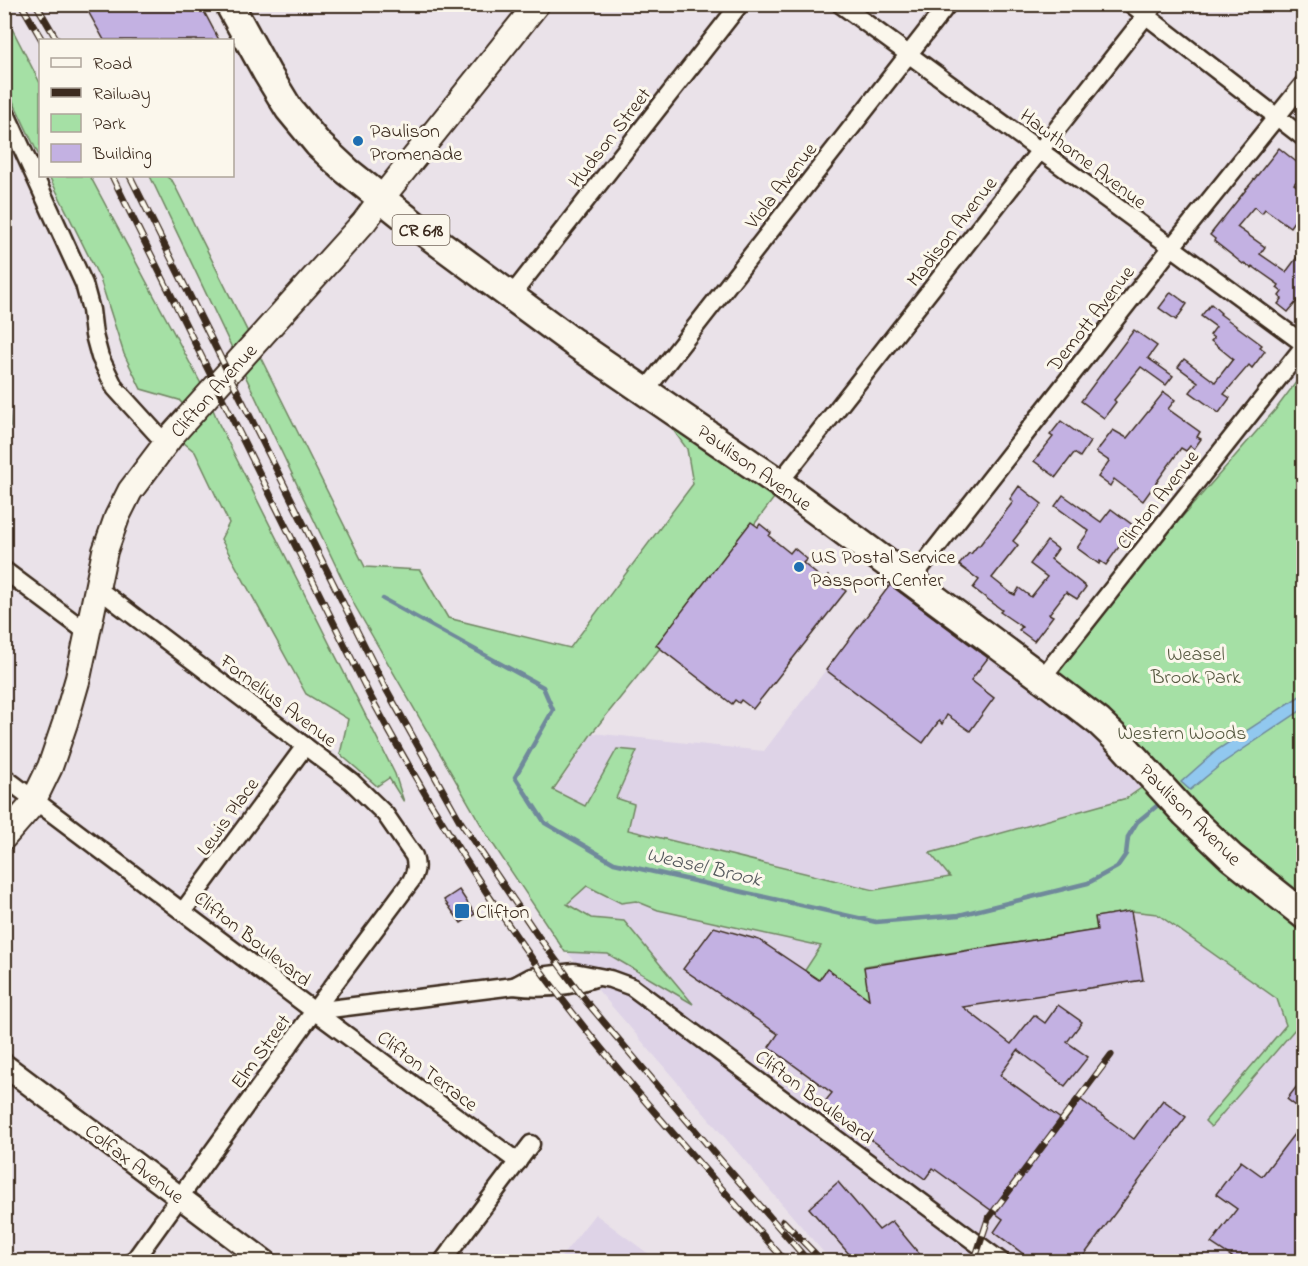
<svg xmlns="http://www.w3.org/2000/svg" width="1308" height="1266" font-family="'Indie Flower',sans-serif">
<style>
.built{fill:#ded3e7}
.green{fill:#a5e0a5;stroke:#708562;stroke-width:1.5}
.water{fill:#91c8ef;stroke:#6f899b;stroke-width:1.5}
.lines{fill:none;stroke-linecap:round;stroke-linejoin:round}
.stream{stroke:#6f899b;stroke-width:4.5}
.building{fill:#c3b1e2;stroke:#3b2a1e;stroke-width:1.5}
.minor-casing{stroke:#3b2a1e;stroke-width:21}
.tertiary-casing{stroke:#3b2a1e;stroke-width:26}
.secondary-casing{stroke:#3b2a1e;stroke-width:28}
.primary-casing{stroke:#3b2a1e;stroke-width:32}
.minor{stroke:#fbf7ec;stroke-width:16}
.tertiary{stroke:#fbf7ec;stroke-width:21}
.secondary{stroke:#fbf7ec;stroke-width:24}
.primary{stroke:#fbf7ec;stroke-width:27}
.rail-casing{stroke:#3b2a1e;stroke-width:7}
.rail{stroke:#fbf7ec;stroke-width:4.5;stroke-dasharray:14;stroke-linecap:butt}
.poi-dot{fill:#1f6fb2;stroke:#fbf7ec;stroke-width:2}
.labels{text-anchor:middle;stroke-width:6;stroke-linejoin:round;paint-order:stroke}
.shield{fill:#fbf7ec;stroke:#75685c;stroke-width:1.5}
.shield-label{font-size:18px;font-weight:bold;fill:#3b2a1e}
.poi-label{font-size:20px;fill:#3b2a1e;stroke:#fbf7ec;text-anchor:start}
.street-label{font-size:20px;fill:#3b2a1e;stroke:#fbf7ec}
.park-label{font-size:20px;fill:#565840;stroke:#fbf7ec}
.water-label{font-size:21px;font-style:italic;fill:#55595d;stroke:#fbf7ec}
</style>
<rect width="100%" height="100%" fill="#eae2e9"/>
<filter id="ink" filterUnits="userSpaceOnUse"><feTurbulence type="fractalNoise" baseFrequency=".0167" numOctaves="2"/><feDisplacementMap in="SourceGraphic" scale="12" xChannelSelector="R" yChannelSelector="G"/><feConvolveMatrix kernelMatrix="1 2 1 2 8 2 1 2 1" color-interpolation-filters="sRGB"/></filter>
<g filter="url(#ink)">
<!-- built -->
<g class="built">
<polygon points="893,582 1096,731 1144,786 1128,798 1303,954 1303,1261 831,1261 597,989 548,928 487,835 557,787 592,733 764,751"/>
<polygon points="595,1214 658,1261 558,1261"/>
</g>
<!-- green -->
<g class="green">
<polygon points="5,15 40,83 40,158 5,84"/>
<polygon points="49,176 90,176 207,395 219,424 395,774 404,802 389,778 377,786 340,754 348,719 306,694 221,539 229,523 195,452 173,434 191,413 179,400 141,389 124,354 100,279"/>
<polygon points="150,176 166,176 173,182 365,567 420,570 448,618 570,648 693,484 687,449 645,391 783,486 681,622 592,733 553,790 585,806 617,749 637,751 616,798 634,804 628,830 874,890 950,877 930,853 1127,798 1144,786 1042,678 1276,409 1303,373 1303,1036 1295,1029 1211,1127 1205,1121 1286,1025 1277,999 1157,914 1131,911 1096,917 1097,930 865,966 869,999 810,992 796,984 821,946 658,910 636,901 621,903 587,886 567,904 591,918 624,921 693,1004 608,954 565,952 487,835 355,606"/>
<polygon points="5,353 6,354 10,427 5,429"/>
</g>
<!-- water -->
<polygon class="water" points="1303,694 1303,709 1224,762 1190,790 1181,782 1217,750"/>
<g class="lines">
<!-- stream -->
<polyline class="stream" points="383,599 543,687 553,710 515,777 545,823 614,863 876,922 959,915 1088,883 1117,867 1126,854 1128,837 1137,822 1158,805"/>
</g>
<!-- building -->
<g class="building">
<polygon points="84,4 200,4 219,40 104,40"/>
<polygon points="1279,148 1304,168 1304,172 1294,184 1304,191 1304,207 1290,227 1265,209 1262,213 1254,207 1237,227 1265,247 1260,254 1286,272 1304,248 1304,303 1298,300 1288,312 1278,304 1282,299 1279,296 1282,292 1277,288 1279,285 1252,266 1251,268 1244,263 1243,264 1214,241 1215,239 1210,235"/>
<polygon points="1171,292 1187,304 1176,320 1159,308"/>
<polygon points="1211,304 1221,313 1220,314 1262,345 1260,347 1265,351 1252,368 1249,365 1224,394 1230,398 1219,413 1190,392 1198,382 1178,367 1184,359 1215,382 1233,359 1211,341 1214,338 1210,335 1216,327 1201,316"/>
<polygon points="1134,330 1157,346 1148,358 1173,376 1166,385 1141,367 1114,400 1116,402 1104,418 1081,401"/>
<polygon points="1164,392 1175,400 1168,409 1200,432 1197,437 1201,439 1194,449 1190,446 1186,451 1181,448 1143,501 1114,479 1110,486 1098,477 1109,461 1096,452 1113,430 1127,438"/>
<polygon points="1061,421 1090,442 1080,457 1074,453 1056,477 1034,461 1053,437 1050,435"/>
<polygon points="1019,486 1042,504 1013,541 1018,545 992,578 1011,593 1015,595 1019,588 1031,597 1047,577 1030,564 1047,541 1058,549 1051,559 1086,587 1077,599 1066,592 1049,614 1053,616 1034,641 1019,630 1022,627 1000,612 1002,610 973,588 979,580 959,565 969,553 971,554 978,545 979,546 1000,519 1013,502 1010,499"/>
<polygon points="1063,495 1101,522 1111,509 1134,526 1106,565 1100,561 1099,564 1077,548 1089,531 1055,506"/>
<polygon points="751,522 758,527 760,524 771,533 769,536 790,553 794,548 807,559 803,563 825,581 828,576 846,591 753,709 741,700 739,703 735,700 732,704 656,645"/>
<polygon points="890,585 988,658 971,680 994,698 970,731 947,715 942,724 939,721 923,743 826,670"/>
<polygon points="459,890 475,914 461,923 444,900"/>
<polygon points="1131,911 1143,980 963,1007 1011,1044 1034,1015 1045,1023 1058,1005 1082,1022 1067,1042 1088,1057 1065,1086 1018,1050 1000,1075 1065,1122 1081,1100 1134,1139 1163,1100 1186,1117 1079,1262 1034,1262 994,1232 1003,1219 933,1168 925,1179 823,1104 832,1093 769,1047 778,1034 683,969 714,927 759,940 819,980 827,969 869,999 864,967 1097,930 1095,917"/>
<polygon points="1304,1077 1304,1112 1287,1099"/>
<polygon points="1304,1121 1304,1262 1228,1262 1232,1257 1211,1243 1237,1209 1216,1194 1241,1161 1262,1176"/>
<polygon points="838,1182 879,1230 892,1221 926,1262 856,1262 809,1208"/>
</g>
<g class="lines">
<defs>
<g id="minor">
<polyline points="840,4 1304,344"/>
<polyline points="1131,4 1304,138"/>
<polyline points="4,109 84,284 91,310 94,335 100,357 115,388 165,443"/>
<polyline points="511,296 740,4"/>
<polyline points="645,391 948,4"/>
<polyline points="779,483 1155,4"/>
<polyline points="4,570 88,633"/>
<polyline points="911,580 1171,248 1304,83"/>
<path d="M97,588L351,781L385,814L414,856C417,866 416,872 411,881L314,1011L133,1262"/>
<polyline points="1042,678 1304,346"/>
<polyline points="4,777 314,1011 518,1162"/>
<polyline points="183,911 305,746"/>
<polyline points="514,986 531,977 574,972 610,979 632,987 1002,1262"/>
<path d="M314,1011L514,986C542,990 569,987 595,978"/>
<polyline points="442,1262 531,1144"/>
</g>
<polyline id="tertiary" points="4,1065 266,1262"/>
<polyline id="secondary" points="4,837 31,806 50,767 65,723 78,678 105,551 117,517 130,491 173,434 364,222 381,199 537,4"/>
<polyline id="primary" points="229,4 267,73 289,109 318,144 347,171 416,226 573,342 779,483 1042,678 1099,722 1121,743 1185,813 1231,857 1304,915"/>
</defs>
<!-- minor casing -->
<use href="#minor" class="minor-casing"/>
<!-- tertiary casing -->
<use href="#tertiary" class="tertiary-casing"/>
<!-- secondary casing -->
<use href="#secondary" class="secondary-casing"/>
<!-- primary casing -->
<use href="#primary" class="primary-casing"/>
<!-- minor -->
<use href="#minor" class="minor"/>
<!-- tertiary -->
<use href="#tertiary" class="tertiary"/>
<!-- secondary -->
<use href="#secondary" class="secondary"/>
<!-- primary -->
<use href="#primary" class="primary"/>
<defs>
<g id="rail">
<polyline points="21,4 42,40"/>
<polyline points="36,4 57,40"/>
<path d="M112,176L369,694C420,789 475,880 538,967C614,1071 702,1165 786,1262"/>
<polyline points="130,176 385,687 460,821 538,936 586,1001 717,1156 809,1262"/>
<polyline points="783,1221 823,1262"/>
<polyline points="974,1262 988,1219 1111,1055"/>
</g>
</defs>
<!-- rail casing -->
<use href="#rail" class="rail-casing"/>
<!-- rail -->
<use href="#rail" class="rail"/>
</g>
</g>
<!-- markers -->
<g class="poi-dot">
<circle cx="358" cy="141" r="6"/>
<circle cx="799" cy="567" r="6"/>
<rect x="454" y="903" width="16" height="16" rx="3"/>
</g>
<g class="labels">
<!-- shield labels -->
<rect class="shield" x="392.5" y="215" width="57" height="30" rx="4.5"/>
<g class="shield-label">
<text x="421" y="236">CR 618</text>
</g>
<!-- poi labels -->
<g class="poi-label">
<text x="370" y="137">Paulison<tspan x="370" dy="23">Promenade</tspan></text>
<text x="811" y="563">US Postal Service<tspan x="811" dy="23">Passport Center</tspan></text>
<text x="476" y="918">Clifton</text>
</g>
<!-- street labels -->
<g class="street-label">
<text transform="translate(609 137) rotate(-52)" y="7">Hudson Street</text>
<text transform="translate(1084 158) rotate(37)" y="7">Hawthorne Avenue</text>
<text transform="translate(780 185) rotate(-52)" y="7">Viola Avenue</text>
<text transform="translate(951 231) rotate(-52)" y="7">Madison Avenue</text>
<text transform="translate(1090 318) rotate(-52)" y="7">Demott Avenue</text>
<text transform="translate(213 390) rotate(-48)" y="7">Clifton Avenue</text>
<text transform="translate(755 467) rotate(35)" y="7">Paulison Avenue</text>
<text transform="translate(1157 499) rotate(-52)" y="7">Clinton Avenue</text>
<text transform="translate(279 700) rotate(37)" y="7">Fornelius Avenue</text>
<text transform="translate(1191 814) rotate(45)" y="7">Paulison Avenue</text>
<text transform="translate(227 816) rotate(-54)" y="7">Lewis Place</text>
<text transform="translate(253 938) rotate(38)" y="7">Clifton Boulevard</text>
<text transform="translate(260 1051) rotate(-54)" y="7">Elm Street</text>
<text transform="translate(428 1070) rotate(37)" y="7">Clifton Terrace</text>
<text transform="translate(815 1096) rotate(37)" y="7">Clifton Boulevard</text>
<text transform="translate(135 1163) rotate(37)" y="7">Colfax Avenue</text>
</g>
<!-- park labels -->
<g class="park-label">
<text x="1196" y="660">Weasel<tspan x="1196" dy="23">Brook Park</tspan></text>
<text x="1182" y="739">Western Woods</text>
</g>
<!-- water labels -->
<g class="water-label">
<text transform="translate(704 866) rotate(13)" y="7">Weasel Brook</text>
</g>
</g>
<!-- margin -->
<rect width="1308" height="1266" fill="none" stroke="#fbf7ec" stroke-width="24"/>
<rect x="12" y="12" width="1284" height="1242" fill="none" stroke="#3b2a1e" stroke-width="2" filter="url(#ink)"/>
<!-- legend -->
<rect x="39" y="39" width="195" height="138" fill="#fbf7ec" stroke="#aea59a" stroke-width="1.5"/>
<rect x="51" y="58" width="30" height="9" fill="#fbf7ec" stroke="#aea59a" stroke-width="1.5"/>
<text x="93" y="69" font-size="18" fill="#3b2a1e">Road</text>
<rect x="51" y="88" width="30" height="9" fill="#3b2a1e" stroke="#aea59a" stroke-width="1.5"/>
<text x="93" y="99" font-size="18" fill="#3b2a1e">Railway</text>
<rect x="51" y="114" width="30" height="18" fill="#a5e0a5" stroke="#aea59a" stroke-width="1.5"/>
<text x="93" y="129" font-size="18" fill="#3b2a1e">Park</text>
<rect x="51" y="144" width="30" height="18" fill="#c3b1e2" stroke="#aea59a" stroke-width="1.5"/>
<text x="93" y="159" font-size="18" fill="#3b2a1e">Building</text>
</svg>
